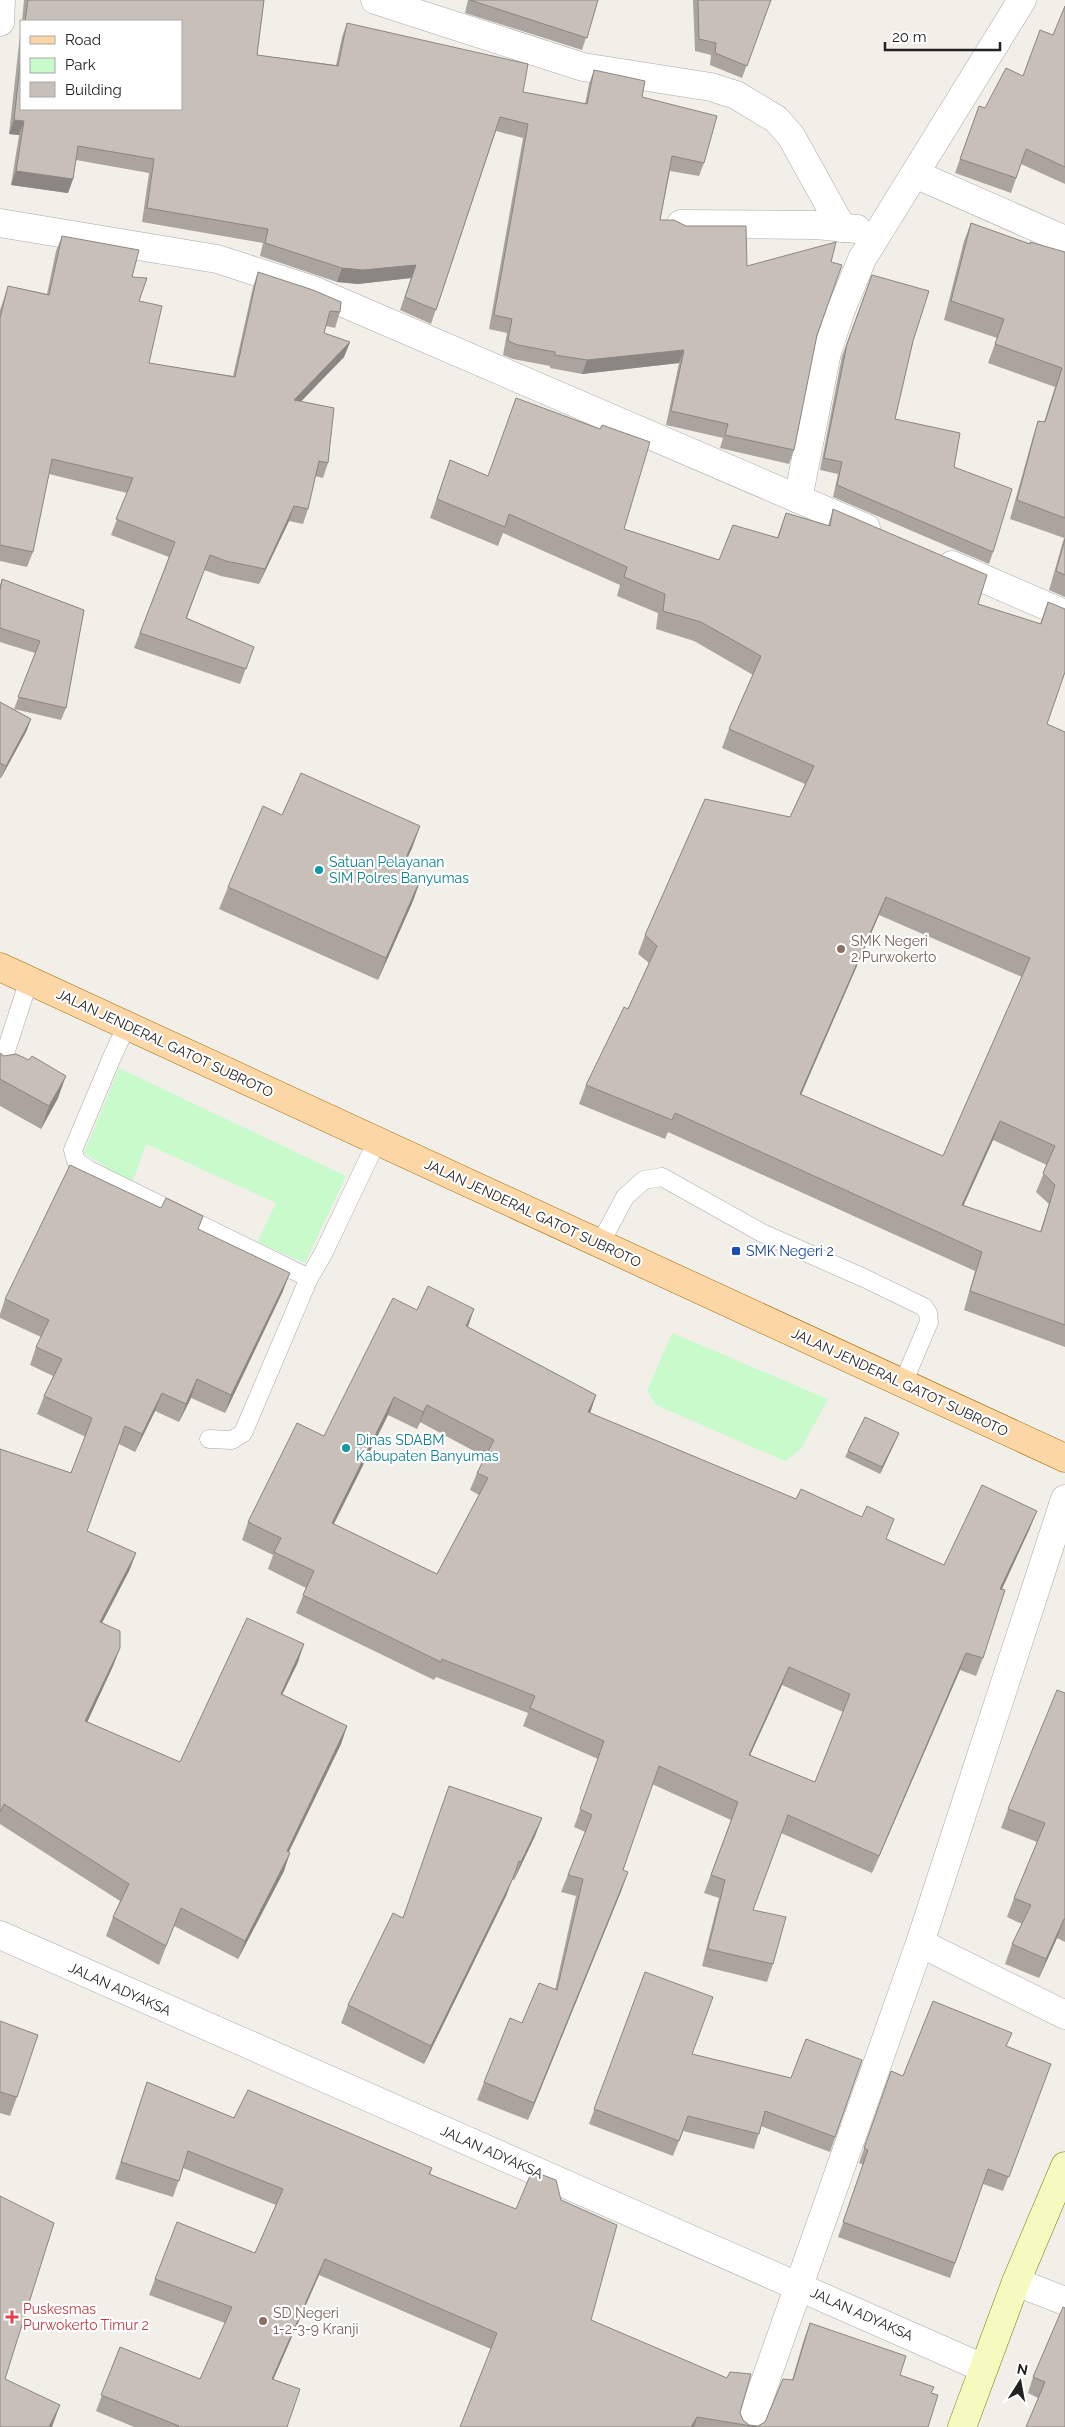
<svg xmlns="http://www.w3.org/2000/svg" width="1065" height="2427" font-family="Raleway,sans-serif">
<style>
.park{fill:#c8facc}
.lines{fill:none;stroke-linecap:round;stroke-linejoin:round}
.service-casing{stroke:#a9a9a9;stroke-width:19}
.minor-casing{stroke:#a9a9a9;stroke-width:29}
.secondary-casing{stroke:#707d05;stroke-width:29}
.primary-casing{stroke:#a06b00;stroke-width:29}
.service{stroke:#fff;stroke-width:18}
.minor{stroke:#fff;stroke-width:28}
.secondary{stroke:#f7fabf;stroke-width:28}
.primary{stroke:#fcd6a4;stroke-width:28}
.wall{fill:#aba49e;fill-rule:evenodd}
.shaded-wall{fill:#8b8681}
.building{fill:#c7bfb8;stroke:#8b8681;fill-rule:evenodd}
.culture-dot{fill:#0f9aa8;stroke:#fff;stroke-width:2}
.education-dot{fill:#8d6e63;stroke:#fff;stroke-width:2}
.transit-dot{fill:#1a4fb4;stroke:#fff;stroke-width:2}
.health-dot{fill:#e0444e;stroke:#fff;stroke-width:2}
.labels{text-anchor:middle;stroke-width:4.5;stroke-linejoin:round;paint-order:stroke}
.culture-label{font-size:14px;fill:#0d838f;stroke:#fff;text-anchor:start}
.education-label{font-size:14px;fill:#785e54;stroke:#fff;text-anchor:start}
.street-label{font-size:14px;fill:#222;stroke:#fff}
.transit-label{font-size:14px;fill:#164399;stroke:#fff;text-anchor:start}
.health-label{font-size:14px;fill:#be3a42;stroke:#fff;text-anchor:start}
</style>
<rect width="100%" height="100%" fill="#f2efe9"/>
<!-- park -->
<g class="park">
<polygon points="119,1068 346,1176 305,1263 257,1242 276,1203 146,1144 132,1184 84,1153"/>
<polygon points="672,1333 828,1399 801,1449 785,1461 656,1405 647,1391"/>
</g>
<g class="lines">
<defs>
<g id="service">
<polyline points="127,1025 112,1057 73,1150 76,1161 89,1170 309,1278"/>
<polyline points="0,1069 29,980"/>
<polyline points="600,1244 625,1197 644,1180 662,1177 762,1233 864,1278 924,1307 928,1313 929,1322 903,1383"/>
<polyline points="209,1439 232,1440 243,1433 309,1278 323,1254 377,1141"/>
</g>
<g id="minor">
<polyline points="375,0 583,67 711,87 736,95 776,119 791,136 842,228"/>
<polyline points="0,22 1,0"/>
<polyline points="915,174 1065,240"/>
<polyline points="0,223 217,259 313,290 866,528"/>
<polyline points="681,224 816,225 857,229"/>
<polyline points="798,499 827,352 841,310 862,259 1022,0"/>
<polyline points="952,565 1065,614"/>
<polyline points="1065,1499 920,1943 1065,2015"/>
<polyline points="0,1935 983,2368"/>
<polyline points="1016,2282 1065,2301"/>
<polyline points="749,2427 920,1943"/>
</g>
<polyline id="secondary" points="962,2427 1016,2282 1065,2166"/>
<polyline id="primary" points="0,967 1065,1458"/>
</defs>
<!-- service casing -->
<use href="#service" class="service-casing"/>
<!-- minor casing -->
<use href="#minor" class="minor-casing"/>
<!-- secondary casing -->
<use href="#secondary" class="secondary-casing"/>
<!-- primary casing -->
<use href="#primary" class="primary-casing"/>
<!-- service -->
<use href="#service" class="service"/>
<!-- minor -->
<use href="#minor" class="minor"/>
<!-- secondary -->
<use href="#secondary" class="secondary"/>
<!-- primary -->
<use href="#primary" class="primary"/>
</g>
<!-- wall -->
<g class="wall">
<polygon points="24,0 264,0 257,55 336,65 342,37 347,23 523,92 585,104 589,84 594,70 642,97 704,163 699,176 670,171 660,220 747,266 831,262 794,450 789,464 720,448 723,438 666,425 679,363 582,374 550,368 550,366 513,359 503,355 507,333 489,329 523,138 496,131 431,324 400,310 411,278 358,284 337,282 260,256 263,243 142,222 149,173 76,160 73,179 68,193 11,185 19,135 9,134 21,26 21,109 181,21 22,21"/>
<polygon points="468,0 598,0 582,50 465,13"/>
<polygon points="693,0 771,0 742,78 710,65 711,55 695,51"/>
<polygon points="1065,6 1065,184 1021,164 1011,193 955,173 979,106 985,108 1023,76 1053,35"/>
<polygon points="971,223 1030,244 1065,252 1065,597 1049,590 1064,538 1010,519 1032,440 1038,421 1044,422 1055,387 988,363 997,338 944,320 964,241"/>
<polygon points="62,236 132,277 139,301 149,363 233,376 253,287 258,272 340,312 335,328 326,326 324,333 350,342 344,357 301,401 328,463 323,478 315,476 308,509 303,524 289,521 259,584 221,576 204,570 187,618 254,647 240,684 134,648 169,557 111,535 127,493 49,474 33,552 27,567 0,561 0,310 8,286 47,294 56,251"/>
<polygon points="872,275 913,341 895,419 993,552 989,564 833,497 838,474 820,470 842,356"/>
<path d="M450,460L488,476L624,529L719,560L777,538L786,513L828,526L833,509L978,604L1040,624L1048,602L1047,724L1065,732V1347L964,1310L975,1271L668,1132L665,1139L579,1104L586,1085L628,1009L649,963L638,954L645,935L790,817L805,784L722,748L729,729L753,675L694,641L656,629L658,613L617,596L620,585L503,533L498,546L430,518ZM879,915L1022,977L943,1156L801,1095ZM993,1140L1047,1165L1036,1192L1049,1204L1040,1232L963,1206Z"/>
<polygon points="2,579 84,610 66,708 61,720 14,709 35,653 0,642 0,585"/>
<polygon points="0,702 31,719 26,732 1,778 0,778"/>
<polygon points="282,815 420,826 412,848 402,869 421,878 413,901 378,980 219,909 228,887"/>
<polygon points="0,1053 58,1098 41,1129 0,1106"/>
<polygon points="199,1229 283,1291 225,1413 191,1398 179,1422 155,1411 135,1452 119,1444 87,1531 136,1553 129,1571 102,1623 120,1648 113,1666 87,1722 180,1762 298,1662 282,1694 347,1726 341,1744 289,1852 284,1871 238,1959 174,1926 159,1965 106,1936 113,1917 120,1901 0,1824 0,1449 71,1473 86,1437 37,1414 44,1396 53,1376 30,1365 36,1347 41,1337 0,1318 0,1314 5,1299"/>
<path d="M417,1310L468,1327L596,1395L590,1413L887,1539L944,1565L1030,1528L1002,1589L983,1658L976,1676L960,1670L872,1873L781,1833L753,1910L773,1964L767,1982L702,1966L719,1898L704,1893L731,1820L652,1784L623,1870L622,1889L528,2120L477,2100L484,2082L522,2023L555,1990L576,1896L561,1892L585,1832L574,1827L598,1759L523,1726L528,1713L436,1677L434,1680L296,1613L306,1588L268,1569L273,1555L242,1540L248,1522L324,1436ZM388,1415L417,1429L420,1422L485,1457L477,1473L470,1490L479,1495L437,1574L334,1524ZM782,1685L843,1712L815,1782L750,1755Z"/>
<polygon points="896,1440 880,1474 845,1457 848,1451"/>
<polygon points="1065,1693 1065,1942 1057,1938 1039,1978 1005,1964 1012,1944 1022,1924 1007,1917 1014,1898 1037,1842 1001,1828 1008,1809"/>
<polygon points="542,1818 535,1836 514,1880 512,1879 506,1896 424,2064 341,2023 348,2005 403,1918"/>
<polygon points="645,1972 692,2054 791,2078 862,2060 830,2152 761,2126 754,2149 683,2131 673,2156 589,2124"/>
<polygon points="0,2021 17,2097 10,2116 0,2113"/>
<polygon points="1007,2046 1051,2064 1003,2191 983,2184 950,2278 838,2237 863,2165 859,2163 891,2071 903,2076"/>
<polygon points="147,2082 234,2118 432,2168 430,2175 591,2320 740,2413 743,2420 749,2425 758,2426 765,2422 792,2380 804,2339 810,2323 931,2393 928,2427 460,2427 491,2349 319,2275 273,2380 287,2427 134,2427 96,2411 120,2347 200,2379 225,2323 149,2295 155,2279 255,2253 276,2205 183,2168 173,2197 115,2179"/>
<polygon points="1065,2308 1065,2427 1038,2398 1028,2393 1033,2377"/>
</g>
<!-- shaded-wall -->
<g class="shaded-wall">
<polygon points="14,120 24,121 19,135 9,134"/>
<polygon points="16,171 73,179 68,193 11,185"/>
<polygon points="416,265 411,278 358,284 337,282 342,268"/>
<polygon points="350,342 344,357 288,415 294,400"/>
<polygon points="684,350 679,363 582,374 587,360"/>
<polygon points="294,506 289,521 259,584 265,569"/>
<polygon points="31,719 26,732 1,778 6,766"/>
<polygon points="420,826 412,848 392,892 401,869"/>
<polygon points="421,878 413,901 378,980 386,958"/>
<polygon points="886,897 879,915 793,1113 800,1094"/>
<polygon points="66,1076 58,1098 41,1129 49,1106"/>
<polygon points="1000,1121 993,1140 955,1224 962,1205"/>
<polygon points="290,1273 283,1291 225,1413 231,1395"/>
<polygon points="474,1309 468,1327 459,1344 466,1326"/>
<polygon points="197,1379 191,1398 179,1422 186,1404"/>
<polygon points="162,1393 155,1411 135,1452 142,1434"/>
<polygon points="596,1395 590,1413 588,1412"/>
<polygon points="394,1397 388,1415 325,1541 332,1523"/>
<polygon points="427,1405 420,1422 417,1429 423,1412"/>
<polygon points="899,1433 896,1440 880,1474 882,1467"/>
<polygon points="1037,1511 1030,1528 994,1606 1000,1589"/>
<polygon points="136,1553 129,1571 93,1640 100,1622"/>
<polygon points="304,1644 298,1662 274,1712 281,1694"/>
<polygon points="120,1648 113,1666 79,1740 85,1721"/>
<polygon points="966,1653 960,1670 872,1873 879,1856"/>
<polygon points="789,1667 782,1685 742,1773 749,1755"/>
<polygon points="347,1726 341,1744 280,1870 287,1851"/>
<polygon points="542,1818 535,1836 514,1880 521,1862"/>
<polygon points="290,1853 284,1871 238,1959 245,1941"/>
<polygon points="628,1872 622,1889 528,2120 534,2103"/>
<polygon points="513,1878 506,1896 424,2064 431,2046"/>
<polygon points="1064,1919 1057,1938 1039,1978 1046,1959"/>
<polygon points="325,2259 319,2275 266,2396 272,2379"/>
<polygon points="60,2405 52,2427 49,2427"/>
<polygon points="697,2417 694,2427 691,2427"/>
</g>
<!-- building -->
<g class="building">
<polygon points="28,0 264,0 257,55 338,66 347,23 528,64 523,92 587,104 594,70 645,81 642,97 717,116 704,163 672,156 660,220 674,220 686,226 746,226 747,266 836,242 831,262 842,265 817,335 794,450 725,435 728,424 671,411 684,350 587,360 555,355 555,352 518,345 508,341 512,319 494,315 528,124 500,117 436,310 405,297 416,265 363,270 342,268 265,243 268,229 147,208 154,159 78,146 73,179 16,171 24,121 14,120 21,56 21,109 181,109 181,21 25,21"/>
<polygon points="470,0 598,0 587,38"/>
<polygon points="698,0 771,0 747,66 715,53 716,43 699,39"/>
<polygon points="1065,6 1065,167 1026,149 1016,178 960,159 979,106 985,108 1006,68 1023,76 1040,30 1053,35"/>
<polygon points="971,223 1030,244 1030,242 1065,252 1065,518 1017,500 1038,421 1045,422 1062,368 995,344 1004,319 951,301"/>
<polygon points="62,236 139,250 132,277 147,278 139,301 162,306 149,363 235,377 258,272 313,290 341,302 340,312 330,311 324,333 350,342 294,400 334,408 328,463 319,461 308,509 294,506 265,569 226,561 210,555 186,618 254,647 246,669 140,633 175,542 116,519 133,478 52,459 33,552 0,545 0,318 8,286 49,295"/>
<polygon points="872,275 929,291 913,341 895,419 960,433 954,467 1012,489 993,552 837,485 842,462 824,458 847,344"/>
<path d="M516,398L600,429L602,425L650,442L624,529L719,560L733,525L778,538L786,513L830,526L833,509L987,575L978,604L1041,624L1048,602L1065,609V672L1047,724L1065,732V1325L970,1291L982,1252L675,1113L672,1120L586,1085L624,1007L628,1009L657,946L645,935L705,799L790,817L814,766L729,729L761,656L701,622L663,611L665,594L624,577L627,567L509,514L505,527L437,499L450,460L488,476ZM886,897L1030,958L943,1156L800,1094ZM1000,1121L1055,1146L1043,1173L1055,1185L1041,1232L962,1205Z"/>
<polygon points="1065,539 1065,575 1056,571"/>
<polygon points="2,579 84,610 66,708 18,697 40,641 0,628 0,591"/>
<polygon points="0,702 31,719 6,766 0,763"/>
<polygon points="301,773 420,826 401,869 421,878 386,958 228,887 263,806 282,815"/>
<polygon points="0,1053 4,1056 16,1054 29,1060 32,1056 66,1076 49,1106 0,1079"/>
<polygon points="70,1165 161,1208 166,1198 203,1216 198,1229 290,1273 231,1395 197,1379 186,1404 162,1393 142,1434 125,1426 87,1531 136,1553 100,1622 120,1631 120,1648 85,1721 180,1762 247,1618 304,1644 281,1694 347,1726 287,1851 290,1853 245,1941 181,1908 166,1946 113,1917 129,1884 4,1804 0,1812 0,1449 71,1473 92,1418 44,1396 62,1359 36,1347 49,1320 5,1299"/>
<path d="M428,1286L474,1309L466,1326L596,1395L588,1412L796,1499L801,1489L862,1517L867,1506L894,1519L886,1539L944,1565L982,1485L1037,1511L1000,1589L1005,1590L983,1658L966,1653L879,1856L788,1815L753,1910L786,1917L773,1964L708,1949L725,1880L711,1875L738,1802L659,1766L623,1870L628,1872L534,2103L484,2082L510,2018L522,2023L539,1983L557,1990L583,1879L568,1875L592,1815L580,1809L604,1741L530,1708L535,1696L442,1659L441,1662L303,1595L314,1571L274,1552L281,1538L248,1522L297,1423L324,1436L393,1298L417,1310ZM394,1397L423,1412L427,1405L494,1440L477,1473L488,1478L437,1574L332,1523ZM789,1667L850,1694L815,1782L749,1755Z"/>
<polygon points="865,1417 899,1433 882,1467 848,1451"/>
<polygon points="1057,1690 1065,1693 1065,1919 1064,1919 1046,1959 1012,1944 1031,1905 1014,1898 1045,1823 1008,1809"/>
<polygon points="449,1786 542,1818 521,1862 519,1861 513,1878 431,2046 348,2005 393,1913 403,1918"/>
<polygon points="645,1972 713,1997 692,2054 791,2078 806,2039 862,2060 835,2137 765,2111 759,2134 688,2116 679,2141 594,2109"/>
<polygon points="933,2001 1012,2033 1006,2046 1051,2064 1009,2177 988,2169 955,2263 843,2222 868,2150 864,2148 891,2071 903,2076"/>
<polygon points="0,2021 38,2035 17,2097 0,2092"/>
<polygon points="147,2082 234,2118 248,2090 432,2168 429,2174 516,2209 532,2171 556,2180 561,2200 617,2225 591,2320 727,2378 730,2372 751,2374 740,2413 743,2420 749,2425 758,2426 765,2422 783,2379 793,2380 810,2323 906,2356 900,2375 934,2387 931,2393 938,2395 928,2427 757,2427 697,2417 691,2427 460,2427 497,2333 325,2259 272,2379 300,2389 287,2427 178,2427 179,2426 101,2395 120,2347 200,2379 232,2307 155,2279 177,2222 255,2253 283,2189 188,2151 179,2181 121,2162"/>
<polygon points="0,2196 54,2223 5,2379 60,2405 49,2427 0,2427"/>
<polygon points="1063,2307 1065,2308 1065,2427 1026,2427 1045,2382 1033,2377"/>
</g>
<!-- markers -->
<g class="culture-dot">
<circle cx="319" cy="870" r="5"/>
<circle cx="346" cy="1448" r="5"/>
</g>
<g class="education-dot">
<circle cx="841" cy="949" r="5"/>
<circle cx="263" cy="2321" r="5"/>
</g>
<rect class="transit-dot" x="731" y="1246" width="10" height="10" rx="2.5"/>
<path class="health-dot" d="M9.5 2309.5h5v5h5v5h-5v5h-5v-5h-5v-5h5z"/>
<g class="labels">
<!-- culture labels -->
<g class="culture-label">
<text x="329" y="867">Satuan Pelayanan<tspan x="329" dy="16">SIM Polres Banyumas</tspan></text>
<text x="356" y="1445">Dinas SDABM<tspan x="356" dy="16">Kabupaten Banyumas</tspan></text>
</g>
<!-- education labels -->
<g class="education-label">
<text x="851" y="946">SMK Negeri<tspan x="851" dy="16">2 Purwokerto</tspan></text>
<text x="273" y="2318">SD Negeri<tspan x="273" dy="16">1-2-3-9 Kranji</tspan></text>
</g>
<!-- street labels -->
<g class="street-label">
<text transform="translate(165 1043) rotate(25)" y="5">JALAN JENDERAL GATOT SUBROTO</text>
<text transform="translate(533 1213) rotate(25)" y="5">JALAN JENDERAL GATOT SUBROTO</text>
<text transform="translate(900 1382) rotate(25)" y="5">JALAN JENDERAL GATOT SUBROTO</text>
<text transform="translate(120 1989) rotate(24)" y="5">JALAN ADYAKSA</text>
<text transform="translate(492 2152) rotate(24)" y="5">JALAN ADYAKSA</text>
<text transform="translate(862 2314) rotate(24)" y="5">JALAN ADYAKSA</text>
</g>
<!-- transit labels -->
<g class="transit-label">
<text x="746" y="1256">SMK Negeri 2</text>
</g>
<!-- health labels -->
<g class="health-label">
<text x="23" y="2314">Puskesmas<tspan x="23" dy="16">Purwokerto Timur 2</tspan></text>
</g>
</g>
<!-- legend -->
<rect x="20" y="20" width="162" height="90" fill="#ffffff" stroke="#a7a7a7"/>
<rect x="30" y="36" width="25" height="8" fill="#fcd6a4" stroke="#a7a7a7"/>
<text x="65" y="45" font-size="15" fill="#222222">Road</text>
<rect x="30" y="58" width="25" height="15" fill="#c8facc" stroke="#a7a7a7"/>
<text x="65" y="70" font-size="15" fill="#222222">Park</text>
<rect x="30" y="82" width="25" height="15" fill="#c7bfb8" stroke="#a7a7a7"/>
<text x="65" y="95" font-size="15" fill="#222222">Building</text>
<!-- north arrow -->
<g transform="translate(1020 2382) rotate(11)" stroke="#ffffff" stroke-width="4" paint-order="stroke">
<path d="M0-4L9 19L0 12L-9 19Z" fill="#222222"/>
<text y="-8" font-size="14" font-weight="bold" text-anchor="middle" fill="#222222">N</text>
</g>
<!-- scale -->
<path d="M885 42v8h115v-8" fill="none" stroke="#222222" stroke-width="2.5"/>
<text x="892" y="42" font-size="15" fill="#222222" stroke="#ffffff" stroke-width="4" paint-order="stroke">20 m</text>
</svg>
